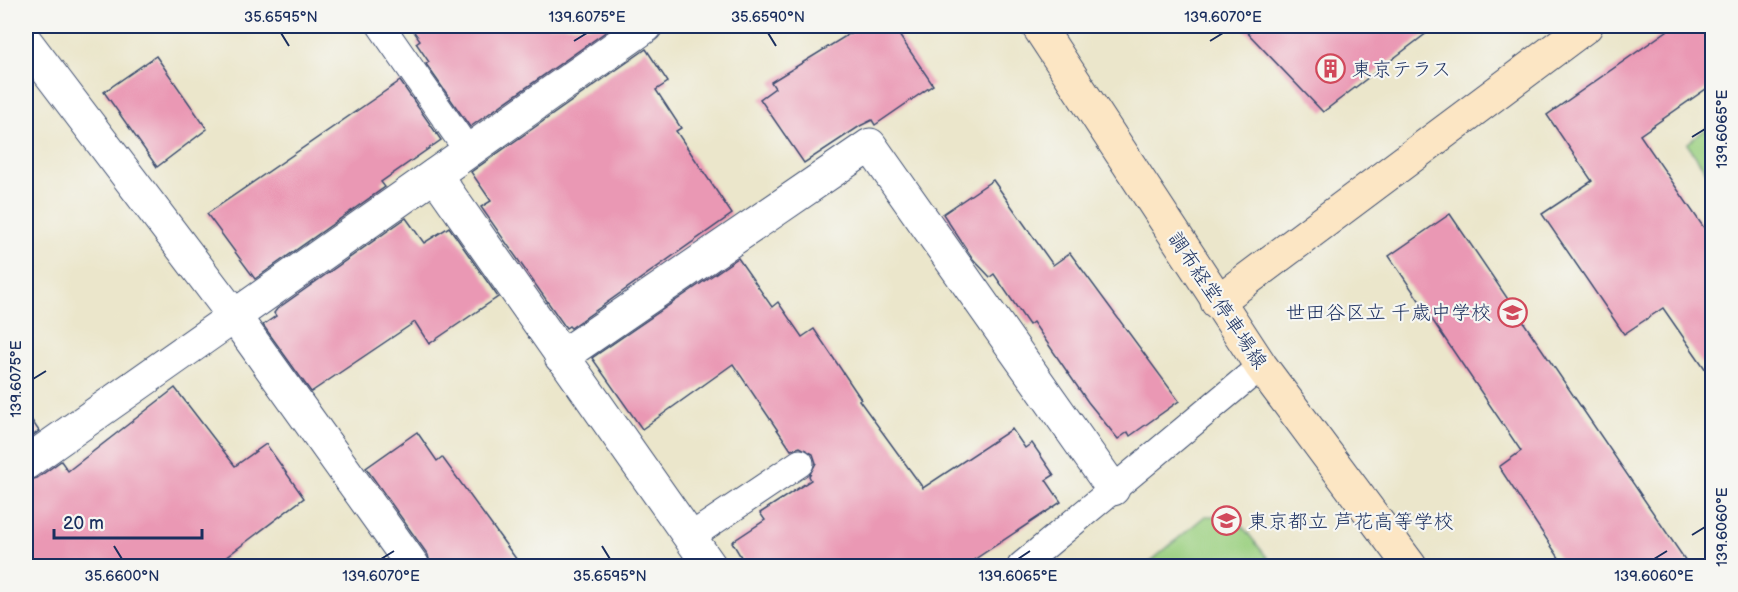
<svg xmlns="http://www.w3.org/2000/svg" width="1738" height="592" font-family="'Balsamiq Sans','Klee One',sans-serif">
<style>
.garden{fill:#9bd081;stroke:#5b8070;stroke-width:1.5}
.building{fill:#ea98b4}
.lines{fill:none;stroke-linecap:round;stroke-linejoin:round}
.lane-casing{stroke:#3a4a6e;stroke-width:29}
.street-casing{stroke:#3a4a6e;stroke-width:35}
.secondary-casing{stroke:#3a4a6e;stroke-width:35}
.lane{stroke:#fff;stroke-width:27}
.street{stroke:#fff;stroke-width:33}
.secondary{stroke:#fce6c4;stroke-width:33}
.ticks{fill:none;stroke:#1b2f5e;stroke-width:2}
.labels{text-anchor:middle;stroke-width:4.5;stroke-linejoin:round;paint-order:stroke}
.poi-label{font-size:20px;fill:#1b2f5e;stroke:#f6f6f2;text-anchor:start}
.street-label{font-size:20px;fill:#1b2f5e;stroke:#f6f6f2}
.neatline{fill:none;stroke:#1b2f5e;stroke-width:2}
.ticks-label{font-size:15px;text-anchor:middle;fill:#1b2f5e}
</style>
<rect width="100%" height="100%" fill="#f6f6f2"/>
<filter id="ink" filterUnits="userSpaceOnUse"><feTurbulence type="fractalNoise" baseFrequency=".0167" numOctaves="2"/><feDisplacementMap in="SourceGraphic" scale="12" xChannelSelector="R" yChannelSelector="G"/><feConvolveMatrix kernelMatrix="1 2 1 2 8 2 1 2 1" color-interpolation-filters="sRGB"/></filter>
<filter id="wash" filterUnits="userSpaceOnUse"><feTurbulence type="fractalNoise" baseFrequency=".008" numOctaves="4" result="noise"/><feDisplacementMap in="SourceGraphic" scale="24" xChannelSelector="R" yChannelSelector="G"/><feGaussianBlur stdDeviation="1.35" result="paint"/><feColorMatrix in="noise" values="0 0 0 0 0 0 0 0 0 0 0 0 0 0 0 0 0 1.4 0 .05"/><feComposite in="paint" operator="in"/></filter>
<g filter="url(#wash)">
<rect width="100%" height="100%" fill="#ebe6cb"/>
<!-- garden -->
<g class="garden">
<polygon points="1712,124 1712,180 1687,144"/>
<polygon points="1205,516 1235,517 1274,566 1145,566"/>
</g>
<g id="blocks">
<!-- building -->
<g class="building">
<polygon points="410,26 614,26 470,127 426,64 429,62 416,43 420,40"/>
<polygon points="862,26 893,26 933,85 875,125 872,120 860,126 804,163 760,99 775,88 771,82"/>
<polygon points="1241,26 1436,26 1323,112"/>
<polygon points="1674,26 1713,26 1713,84 1640,135 1713,241 1713,380 1663,308 1624,334 1542,214 1592,181 1547,115"/>
<polygon points="646,49 668,82 656,90 681,128 676,131 732,214 571,328 569,326 566,328 481,207 491,201 471,172"/>
<polygon points="156,56 207,129 157,167 104,92"/>
<polygon points="400,81 441,140 381,182 385,187 255,279 207,214"/>
<polygon points="993,180 1053,265 1070,253 1179,401 1130,436 1128,432 1118,439 1088,402 1033,322 1029,325 994,274 990,277 973,259 943,214"/>
<polygon points="1450,214 1690,567 1565,567 1499,467 1521,451 1389,256"/>
<polygon points="406,218 424,243 449,227 498,297 429,344 415,322 311,392 263,325 276,316 274,313 277,309"/>
<polygon points="738,258 772,307 778,302 802,337 814,329 861,399 859,400 923,488 1012,429 1025,448 1032,443 1054,475 1046,480 1061,502 963,567 747,567 732,542 765,520 760,513 811,480 809,476 816,463 813,454 800,447 791,450 733,364 642,429 592,358"/>
<polygon points="175,388 235,466 266,444 304,498 213,567 26,567 26,481 37,478 61,461 68,471"/>
<polygon points="26,412 39,431 26,440"/>
<polygon points="417,432 437,461 442,457 522,567 431,567 428,555 366,468"/>
</g>
</g>
</g>
<g filter="url(#ink)">
<use href="#blocks" fill-opacity="0" stroke="#3a4a6e" stroke-width="1.5"/>
<g class="lines">
<defs>
<g id="lane">
<polyline points="381,26 468,151"/>
<polyline points="690,537 800,463"/>
<polyline points="1021,566 1261,366"/>
</g>
<g id="street">
<polyline points="26,42 234,316 413,566"/>
<polyline points="435,175 710,566"/>
<polyline points="561,357 870,145 1113,489"/>
<polyline points="26,463 646,26"/>
</g>
<g id="secondary">
<polyline points="1038,26 1261,366 1410,566"/>
<polyline points="1217,302 1586,26"/>
</g>
</defs>
<!-- lane casing -->
<use href="#lane" class="lane-casing"/>
<!-- street casing -->
<use href="#street" class="street-casing"/>
<!-- secondary casing -->
<use href="#secondary" class="secondary-casing"/>
<!-- lane -->
<use href="#lane" class="lane"/>
<!-- street -->
<use href="#street" class="street"/>
<!-- secondary -->
<use href="#secondary" class="secondary"/>
</g>
</g>
<!-- ticks -->
<path class="ticks" d="M281,33L289,46M768,33L776,46M574,41L587,33M1210,41L1223,33M1692,137L1705,129M33,379L46,371M1692,535L1705,527M114,546L122,559M602,546L610,559M381,559L394,551M1018,559L1030,551M1654,559L1667,551"/>
<!-- icons -->
<defs>
<symbol id="building-ring" viewBox="-11 -11 22 22"><circle r="9.5" fill="#f6f6f2" stroke="#d1495b" stroke-width="1.5"/><path d="M-4-6H4V6H1V3H-1V6H-4ZM-2.5-4.3h1.7v1.8h-1.7ZM.8-4.3h1.7v1.8H.8ZM-2.5-1h1.7V.8h-1.7ZM.8-1h1.7V.8H.8Z" fill="#d1495b"/></symbol>
<symbol id="school-ring" viewBox="-11 -11 22 22"><circle r="9.5" fill="#f6f6f2" stroke="#d1495b" stroke-width="1.5"/><path d="M0-5L7-2L0 1L-7-2ZM-4 1L0 2.5L4 1V4Q0 6-4 4Z" fill="#d1495b"/></symbol>
</defs>
<g fill-rule="evenodd">
<use href="#building-ring" x="1314" y="52" width="33" height="33"/>
<use href="#school-ring" x="1496" y="296" width="33" height="33"/>
<use href="#school-ring" x="1210" y="504" width="33" height="33"/>
</g>
<g class="labels">
<!-- poi labels -->
<g class="poi-label">
<text x="1352" y="76">東京テラス</text>
<text x="1491" y="319" text-anchor="end">世田谷区立 千歳中学校</text>
<text x="1248" y="528">東京都立 芦花高等学校</text>
</g>
<!-- street labels -->
<g class="street-label">
<text transform="translate(1218 300) rotate(56)" y="7">調布経堂停車場線</text>
</g>
</g>
<!-- margin -->
<rect width="1738" height="592" fill="none" stroke="#f6f6f2" stroke-width="66"/>
<!-- scale -->
<path d="M54 529v9h148v-9" fill="none" stroke="#1b2f5e" stroke-width="3"/>
<text x="63" y="529" font-size="18" fill="#1b2f5e" stroke="#f6f6f2" stroke-width="4.5" paint-order="stroke">20 m</text>
<rect x="33" y="33" width="1672" height="526" class="neatline"/>
<g class="ticks-label">
<text x="281" y="22">35.6595°N</text>
<text x="587" y="22">139.6075°E</text>
<text x="768" y="22">35.6590°N</text>
<text x="1223" y="22">139.6070°E</text>
<text transform="translate(1722 129) rotate(-90)" y="5">139.6065°E</text>
<text transform="translate(16 379) rotate(-90)" y="5">139.6075°E</text>
<text transform="translate(1722 527) rotate(-90)" y="5">139.6060°E</text>
<text x="122" y="581">35.6600°N</text>
<text x="381" y="581">139.6070°E</text>
<text x="610" y="581">35.6595°N</text>
<text x="1018" y="581">139.6065°E</text>
<text x="1654" y="581">139.6060°E</text>
</g>
</svg>
